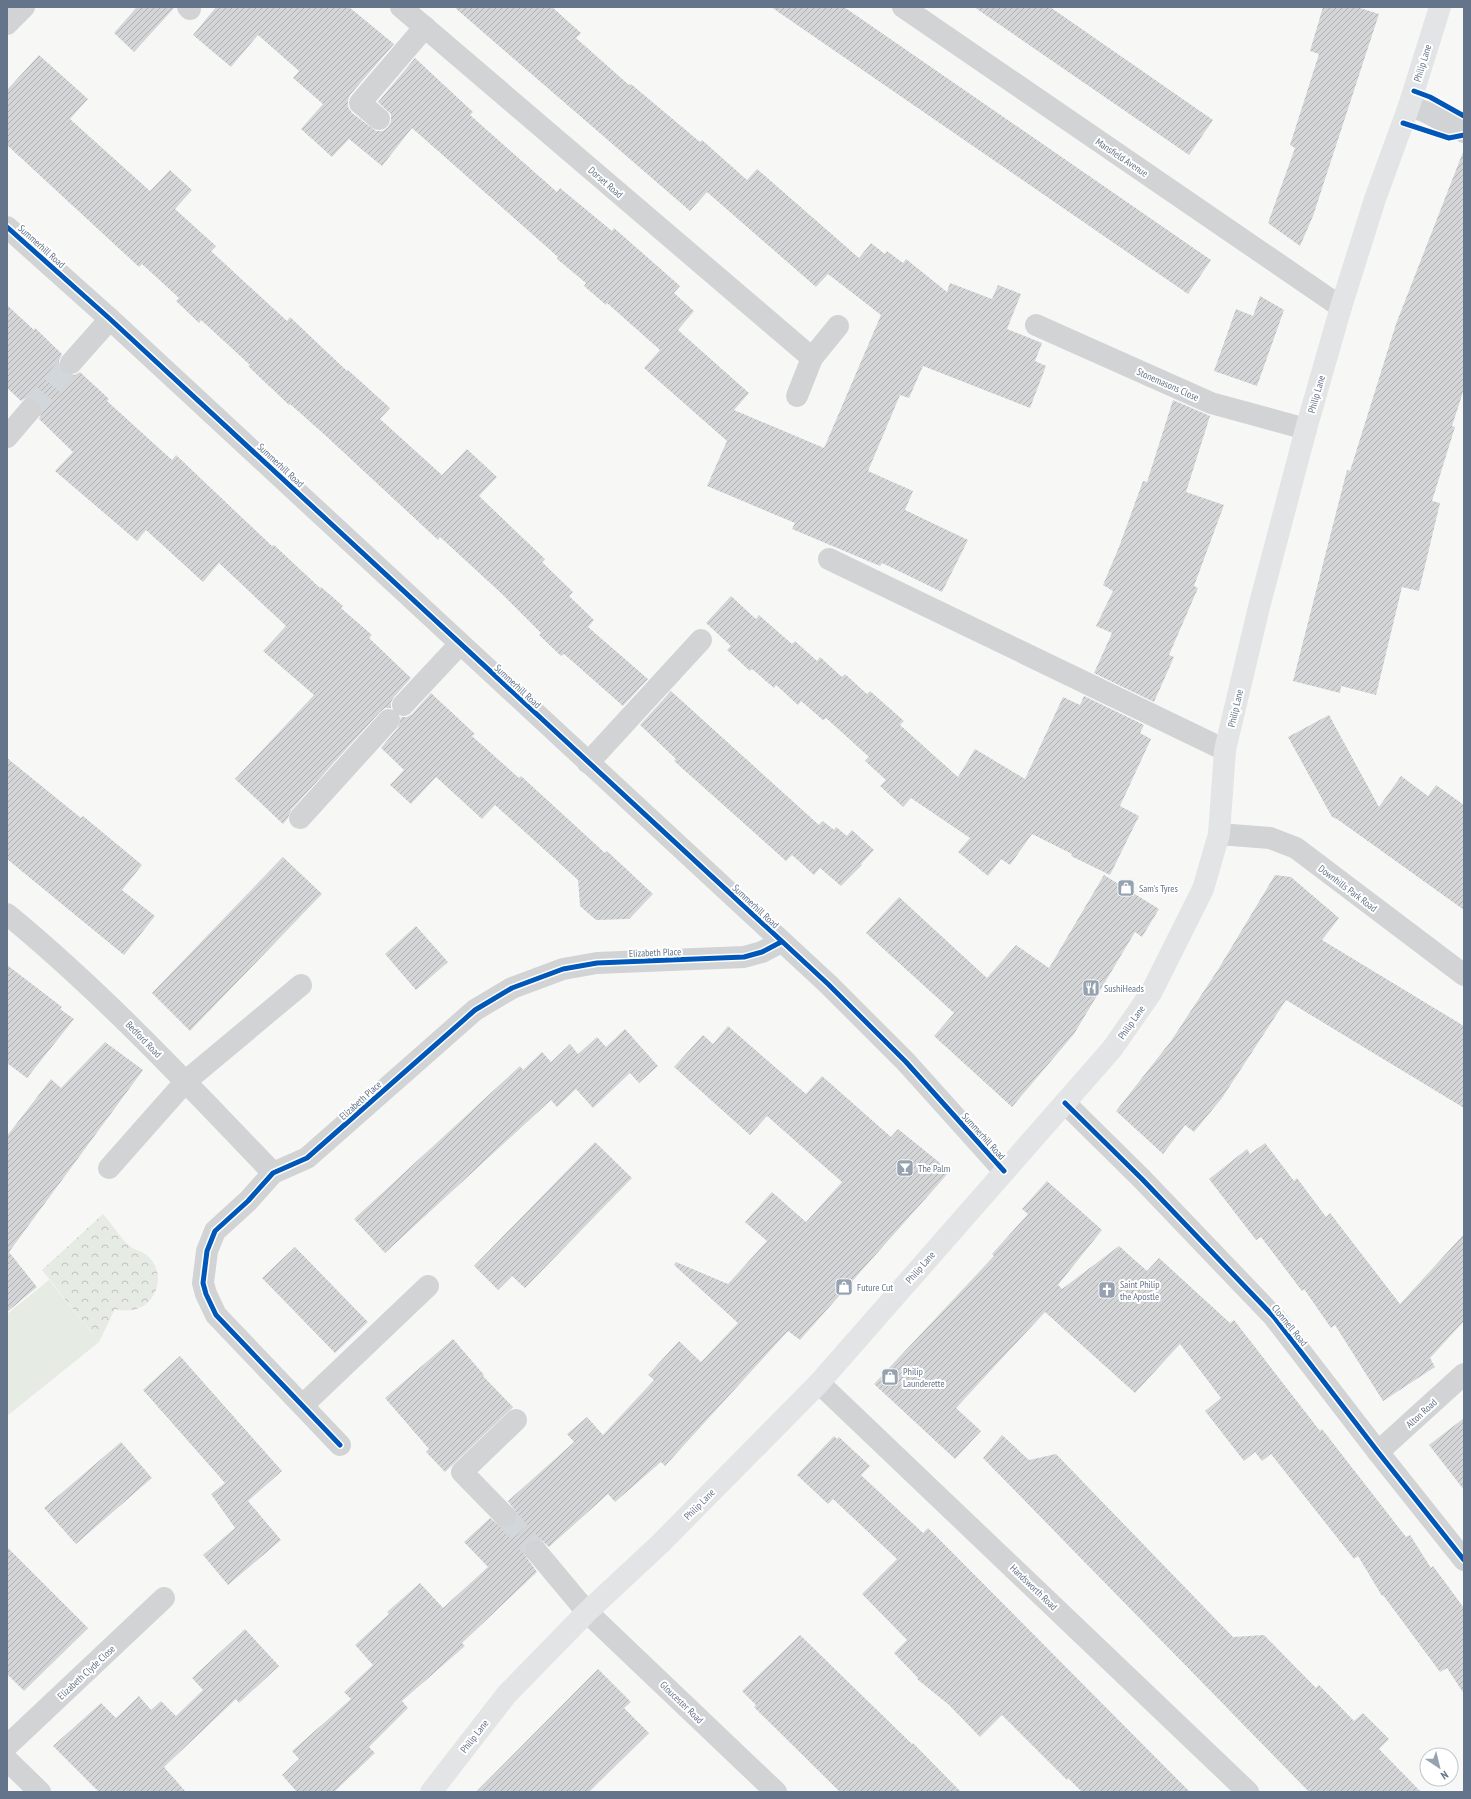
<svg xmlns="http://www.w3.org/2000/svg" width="1471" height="1799" font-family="'PT Sans Narrow',sans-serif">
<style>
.park{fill:url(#park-crowns)}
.garden{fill:#e6ebe4}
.building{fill:url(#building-hatch)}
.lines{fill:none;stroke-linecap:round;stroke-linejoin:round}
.minor-tunnel{stroke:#d2d7db;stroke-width:22;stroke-dasharray:22 11;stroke-linecap:butt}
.minor{stroke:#d2d3d5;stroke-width:22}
.major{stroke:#e3e4e5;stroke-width:22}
.cycleway-casing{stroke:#fff;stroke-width:8}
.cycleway{stroke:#0057b8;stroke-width:5}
.labels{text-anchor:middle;stroke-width:4;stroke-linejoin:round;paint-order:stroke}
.street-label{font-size:10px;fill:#64748a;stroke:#fff}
.poi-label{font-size:10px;fill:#64748a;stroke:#fff;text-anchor:start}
</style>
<defs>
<pattern id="park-crowns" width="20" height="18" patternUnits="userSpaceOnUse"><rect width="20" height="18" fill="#e6ebe4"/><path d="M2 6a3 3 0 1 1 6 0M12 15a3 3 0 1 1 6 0" fill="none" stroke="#bec3bf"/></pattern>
<pattern id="building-hatch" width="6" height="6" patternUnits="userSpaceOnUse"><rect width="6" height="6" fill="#d4d5d6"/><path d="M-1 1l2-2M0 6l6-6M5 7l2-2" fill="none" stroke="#b0b1b3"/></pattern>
</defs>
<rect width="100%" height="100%" fill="#f7f8f6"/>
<!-- park -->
<path class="park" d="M103,1214C112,1224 121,1239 131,1247C135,1250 141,1251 145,1254C161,1265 162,1288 149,1301C140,1311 127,1312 115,1309L99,1342L42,1270Z"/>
<!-- garden -->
<polygon class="garden" points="49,1280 99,1342 7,1416 7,1314"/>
<!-- building -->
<g class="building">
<polygon points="137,7 175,7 134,52 114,33"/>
<polygon points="216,7 349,7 394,44 350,95 348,100 348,107 352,113 376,131 383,131 388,127 391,122 391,114 378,102 415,58 473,112 470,115 557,192 560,188 612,231 614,228 680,286 674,293 694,311 678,330 749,393 734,410 824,448 881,315 828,274 816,287 707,192 690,211 454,7 552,7 581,33 576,38 629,85 631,84 700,142 702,140 747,180 757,169 859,258 871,243 885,254 887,251 903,263 906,259 947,292 950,283 992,299 998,285 1021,294 1007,329 1042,343 1035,361 1046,366 1030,408 923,366 909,398 900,395 868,471 913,491 905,510 968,540 942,592 882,563 880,566 792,529 795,523 707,486 727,441 644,368 660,350 607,303 606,305 584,286 586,283 557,259 558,257 412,128 382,166 349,139 332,157 301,129 323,104 293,78 299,71 258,35 231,67 193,35"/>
<polygon points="771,7 844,7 1211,260 1188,294"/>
<polygon points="974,7 1050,7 1213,120 1189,155"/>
<polygon points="1323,7 1357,7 1379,14 1313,216 1300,246 1268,223 1295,148 1290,145 1319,54 1310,51"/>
<polygon points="39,55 88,99 70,119 150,191 170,170 192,190 175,209 216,246 211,251 287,321 290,317 347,371 348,370 390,408 380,419 442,475 467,449 497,477 479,496 545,559 542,562 573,592 569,596 594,620 588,627 648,679 623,706 564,654 561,656 539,635 541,633 502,594 440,537 438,540 326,436 290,404 289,405 248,366 250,365 201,320 199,323 176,301 179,298 142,264 139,267 7,145 7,90"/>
<polygon points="1463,152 1464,389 1452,426 1455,427 1432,501 1440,503 1419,591 1402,587 1376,695 1341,686 1340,693 1293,681 1347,470 1350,471 1396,324"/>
<polygon points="1260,296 1284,310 1257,386 1214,371 1236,309 1253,316"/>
<polygon points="7,305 34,330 35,328 62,354 59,361 59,367 62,372 69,375 75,375 80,372 109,399 107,401 172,460 176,455 272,546 274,545 320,588 321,587 343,606 341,608 372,635 369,638 411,678 394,697 391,702 391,708 385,708 380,712 291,810 288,818 283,824 235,779 314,695 263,651 286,626 219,563 203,582 146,530 137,541 55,471 73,452 39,419 42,412 42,405 38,401 32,398 26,398 21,401 7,388"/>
<polygon points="1173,400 1210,416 1186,492 1224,505 1194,586 1198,588 1169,655 1174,657 1154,702 1094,673 1112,633 1096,626 1113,591 1103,585 1119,547 1143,481 1147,482"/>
<polygon points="731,596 756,619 759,615 792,644 795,641 817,661 820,657 842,677 845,674 867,694 870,691 904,721 900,725 958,777 975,749 1025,779 1063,697 1080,705 1084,696 1144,725 1140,733 1151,739 1120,806 1139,816 1110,875 1071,856 1072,854 1032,834 1010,865 1001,859 988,876 958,852 970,838 911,798 903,807 880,786 886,780 865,761 869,757 826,718 823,720 801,701 798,705 776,685 774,688 752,669 750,671 727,650 731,646 706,623"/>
<polygon points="671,691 819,825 823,821 834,830 836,827 847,836 852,830 874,850 861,864 862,865 841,886 820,868 814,875 792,855 786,861 674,761 676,759 640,725"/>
<polygon points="431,693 475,734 472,736 519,778 521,776 605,853 607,851 653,894 629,919 596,920 580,906 578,880 495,805 482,819 436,777 411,804 390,785 404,770 381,748 398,728 401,717 407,717 412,714"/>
<polygon points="1329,715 1379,807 1401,776 1428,796 1436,785 1464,805 1464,910 1337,819 1332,817 1288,737"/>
<polygon points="7,758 81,818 83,816 142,865 122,890 155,916 124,955 7,859"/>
<polygon points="283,857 322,894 190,1031 152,993"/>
<polygon points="1104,875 1159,909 1142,937 1135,932 1074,1034 1012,1107 934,1036 954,1013 866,933 899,897 987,978 1016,945 1049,968"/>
<polygon points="1275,875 1291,877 1339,918 1322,940 1464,1026 1464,1108 1286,1000 1222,1098 1194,1132 1185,1125 1163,1154 1116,1111 1171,1041 1219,968"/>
<polygon points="416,926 448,962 416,990 385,954"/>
<polygon points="7,965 62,1007 60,1009 74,1019 27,1078 7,1063"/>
<polygon points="728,1026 806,1094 822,1076 891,1137 898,1129 950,1171 800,1340 788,1331 665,1466 661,1462 615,1502 608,1494 549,1547 540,1539 533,1539 528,1542 524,1547 524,1554 537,1572 462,1643 465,1646 402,1701 408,1708 369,1747 375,1753 334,1792 297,1792 282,1775 299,1759 292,1751 351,1699 344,1692 373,1665 355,1645 389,1614 387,1612 420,1583 443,1608 488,1567 464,1542 490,1518 502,1528 508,1528 514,1525 517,1519 517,1513 508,1501 574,1442 567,1434 587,1417 603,1435 654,1380 648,1375 679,1341 701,1362 738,1323 674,1265 676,1262 728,1284 767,1241 745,1222 772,1192 806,1222 842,1182 767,1116 750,1135 674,1067 703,1035 713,1044"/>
<polygon points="625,1029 658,1066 639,1083 630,1073 593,1108 576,1089 557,1107 551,1100 385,1253 354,1219 520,1066 523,1070 542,1052 551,1062 570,1044 578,1054 597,1037 606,1047"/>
<polygon points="105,1042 143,1070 9,1252 37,1287 7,1312 7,1136 51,1079 61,1088"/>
<polygon points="595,1142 632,1178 525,1288 512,1276 498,1290 474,1266"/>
<polygon points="1265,1143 1294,1181 1297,1178 1326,1217 1330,1213 1400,1304 1464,1234 1464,1321 1430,1358 1435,1367 1383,1401 1335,1325 1331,1328 1304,1289 1302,1291 1261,1237 1256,1240 1209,1179 1247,1149 1250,1154"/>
<polygon points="1047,1181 1102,1230 1058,1285 1062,1289 1119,1246 1147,1271 1159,1258 1230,1323 1234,1320 1320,1431 1322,1429 1406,1537 1410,1535 1431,1568 1433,1566 1464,1608 1464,1694 1447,1668 1440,1672 1383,1595 1382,1596 1358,1556 1354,1559 1271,1454 1262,1461 1255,1452 1244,1461 1205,1411 1221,1398 1180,1344 1135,1393 1045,1312 956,1408 981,1431 955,1459 874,1384 994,1256 992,1254 1028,1214 1022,1209"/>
<polygon points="295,1247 368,1322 335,1353 262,1278"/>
<polygon points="453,1339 484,1375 483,1376 513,1407 445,1472 426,1452 429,1449 385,1398"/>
<polygon points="180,1356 282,1471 248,1501 281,1540 228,1585 203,1555 235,1528 211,1494 225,1483 143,1390"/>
<polygon points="1464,1418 1464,1490 1429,1445"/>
<polygon points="1002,1435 1029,1460 1056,1454 1233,1637 1264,1635 1316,1688 1319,1685 1354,1721 1363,1713 1389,1739 1379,1749 1421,1792 1309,1792 983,1458"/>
<polygon points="834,1436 837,1439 839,1437 870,1466 861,1475 923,1533 928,1528 1190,1792 1082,1792 1068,1778 1067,1780 1002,1715 980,1737 949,1705 917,1679 918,1678 894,1653 907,1640 862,1594 897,1559 833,1499 828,1504 797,1475"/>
<polygon points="121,1442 152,1478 76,1544 44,1508"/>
<polygon points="7,1547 88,1628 24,1691 7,1674"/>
<polygon points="245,1629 279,1666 239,1703 236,1699 164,1767 186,1792 99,1792 53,1746 101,1703 116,1718 139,1696 151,1710 161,1701 176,1716 203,1690 192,1678"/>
<polygon points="800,1635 912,1744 913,1743 961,1792 840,1792 754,1707 756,1705 742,1691"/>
<polygon points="598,1669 631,1702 624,1708 649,1733 589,1792 476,1792"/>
</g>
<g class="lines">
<!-- minor-tunnel -->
<g class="minor-tunnel">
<polyline points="30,410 71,363"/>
<polyline points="505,1516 536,1551"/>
</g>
<!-- minor -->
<g class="minor">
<polyline points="188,7 190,9"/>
<polyline points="401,7 812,358"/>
<polyline points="903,7 1341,307"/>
<polyline points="7,24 24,7"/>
<polyline points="1409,106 1426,112 1464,132"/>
<polyline points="379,119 360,103 425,27"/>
<polyline points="7,227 110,319 828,984 906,1062 1004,1171"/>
<polyline points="1036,325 1211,403 1306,429"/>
<polyline points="71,363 110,319"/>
<polyline points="797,396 812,358 838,326"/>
<polyline points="7,437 30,410"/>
<polyline points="829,559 1225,750"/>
<polyline points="403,705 460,644"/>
<polyline points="588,763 701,640"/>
<polyline points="300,818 389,720"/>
<polyline points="1219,834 1270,838 1296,848 1464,975"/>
<path d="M7,914C103,993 187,1083 273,1173"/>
<polyline points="1065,1103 1142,1179 1274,1317 1378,1452 1464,1560"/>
<polyline points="109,1168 186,1081 301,985"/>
<polyline points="819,1383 1248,1792"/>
<polyline points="303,1405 428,1286"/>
<polyline points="340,1445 216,1315 206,1294 203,1283 207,1251 215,1231 248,1201 273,1173 307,1158 475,1010 512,988 563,969 597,963 744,957 762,952 781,942"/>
<polyline points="1378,1452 1464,1374"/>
<polyline points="505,1516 462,1472 516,1420"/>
<polyline points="536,1551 587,1612 776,1792"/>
<polyline points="7,1746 164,1598"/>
<polyline points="7,1760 40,1792"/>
</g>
<!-- major -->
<polyline class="major" points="431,1792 507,1694 587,1612 661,1543 819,1383 1112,1049 1151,993 1203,889 1219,834 1225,750 1259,607 1306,429 1341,307 1375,199 1409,106 1440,7"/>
<defs>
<g id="cycleway">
<polyline points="1414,91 1430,97 1464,116"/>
<polyline points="1403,123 1449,138 1464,135"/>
<polyline points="7,227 110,319 828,984 906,1062 1004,1171"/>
<polyline points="1065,1103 1142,1179 1274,1317 1378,1452 1464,1560"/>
<polyline points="340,1445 216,1315 206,1294 203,1283 207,1251 215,1231 248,1201 273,1173 307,1158 475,1010 512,988 563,969 597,963 744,957 762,952 781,942"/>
</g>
</defs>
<!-- cycleway casing -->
<use href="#cycleway" class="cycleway-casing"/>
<!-- cycleway -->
<use href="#cycleway" class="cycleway"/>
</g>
<!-- icons -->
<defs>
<symbol id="shop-square" viewBox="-11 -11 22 22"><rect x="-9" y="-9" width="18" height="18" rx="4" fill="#97a2b0" stroke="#fff"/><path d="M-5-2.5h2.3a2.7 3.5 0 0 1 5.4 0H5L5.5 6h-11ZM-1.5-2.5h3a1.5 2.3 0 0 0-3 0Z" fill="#fff"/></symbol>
<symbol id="restaurant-square" viewBox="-11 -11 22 22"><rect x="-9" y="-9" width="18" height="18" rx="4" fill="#97a2b0" stroke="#fff"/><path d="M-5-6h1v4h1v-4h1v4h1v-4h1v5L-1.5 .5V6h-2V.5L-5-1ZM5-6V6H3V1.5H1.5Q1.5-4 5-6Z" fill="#fff"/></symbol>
<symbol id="bar-square" viewBox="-11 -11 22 22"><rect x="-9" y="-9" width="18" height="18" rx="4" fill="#97a2b0" stroke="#fff"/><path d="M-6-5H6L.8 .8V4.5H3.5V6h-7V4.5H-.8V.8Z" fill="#fff"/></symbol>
<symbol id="church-square" viewBox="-11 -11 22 22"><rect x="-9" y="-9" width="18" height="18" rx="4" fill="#97a2b0" stroke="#fff"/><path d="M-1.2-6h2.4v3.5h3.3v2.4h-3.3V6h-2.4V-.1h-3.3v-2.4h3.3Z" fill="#fff"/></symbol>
</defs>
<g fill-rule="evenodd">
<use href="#shop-square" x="1116" y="878" width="20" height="20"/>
<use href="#restaurant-square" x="1081" y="978" width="20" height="20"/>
<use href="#bar-square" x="895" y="1158" width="20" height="20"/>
<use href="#shop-square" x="834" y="1277" width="20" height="20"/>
<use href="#church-square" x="1097" y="1280" width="20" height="20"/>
<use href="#shop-square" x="880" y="1367" width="20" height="20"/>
</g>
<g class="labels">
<!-- street labels -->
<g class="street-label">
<text transform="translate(1422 63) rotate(-73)" y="4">Philip Lane</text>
<text transform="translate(1122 157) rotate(34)" y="4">Mansfield Avenue</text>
<text transform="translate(606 182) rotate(41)" y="4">Dorset Road</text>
<text transform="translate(42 246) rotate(42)" y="4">Summerhill Road</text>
<text transform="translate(1168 384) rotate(24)" y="4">Stonemasons Close</text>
<text transform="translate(1316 394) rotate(-74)" y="4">Philip Lane</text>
<text transform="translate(281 465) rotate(43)" y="4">Summerhill Road</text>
<text transform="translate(518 686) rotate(43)" y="4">Summerhill Road</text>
<text transform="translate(1235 708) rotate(-77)" y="4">Philip Lane</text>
<text transform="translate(1348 888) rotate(37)" y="4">Downhills Park Road</text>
<text transform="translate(756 906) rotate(43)" y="4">Summerhill Road</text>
<text transform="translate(655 952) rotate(-2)" y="4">Elizabeth Place</text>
<text transform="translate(1131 1022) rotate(-55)" y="4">Philip Lane</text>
<text transform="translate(144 1039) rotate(46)" y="4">Bedford Road</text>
<text transform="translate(360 1100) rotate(-42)" y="4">Elizabeth Place</text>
<text transform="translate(984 1136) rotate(48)" y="4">Summerhill Road</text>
<text transform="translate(920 1267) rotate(-49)" y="4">Philip Lane</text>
<text transform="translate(1290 1325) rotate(51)" y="4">Clonmell Road</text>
<text transform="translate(1421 1413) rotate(-42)" y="4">Alton Road</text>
<text transform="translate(699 1504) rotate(-45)" y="4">Philip Lane</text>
<text transform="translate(1034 1587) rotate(44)" y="4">Handsworth Road</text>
<text transform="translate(86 1672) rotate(-43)" y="4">Elizabeth Clyde Close</text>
<text transform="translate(682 1702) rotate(44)" y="4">Gloucester Road</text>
<text transform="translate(474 1736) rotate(-52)" y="4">Philip Lane</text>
</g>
<!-- poi labels -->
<g class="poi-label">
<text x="1139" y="892">Sam's Tyres</text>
<text x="1104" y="992">SushiHeads</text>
<text x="918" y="1172">The Palm</text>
<text x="1120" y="1288">Saint Philip<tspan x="1120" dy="12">the Apostle</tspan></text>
<text x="857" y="1291">Future Cut</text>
<text x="903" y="1375">Philip<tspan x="903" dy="12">Launderette</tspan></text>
</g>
</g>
<!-- border -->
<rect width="1471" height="1799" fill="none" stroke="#64748a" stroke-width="16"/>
<!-- north arrow -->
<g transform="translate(1439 1767) rotate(145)"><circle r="19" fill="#ffffff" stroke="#c1c7d0"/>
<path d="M0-3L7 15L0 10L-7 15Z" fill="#97a2b0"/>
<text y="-6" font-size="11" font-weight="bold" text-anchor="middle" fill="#64748a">N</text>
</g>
</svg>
